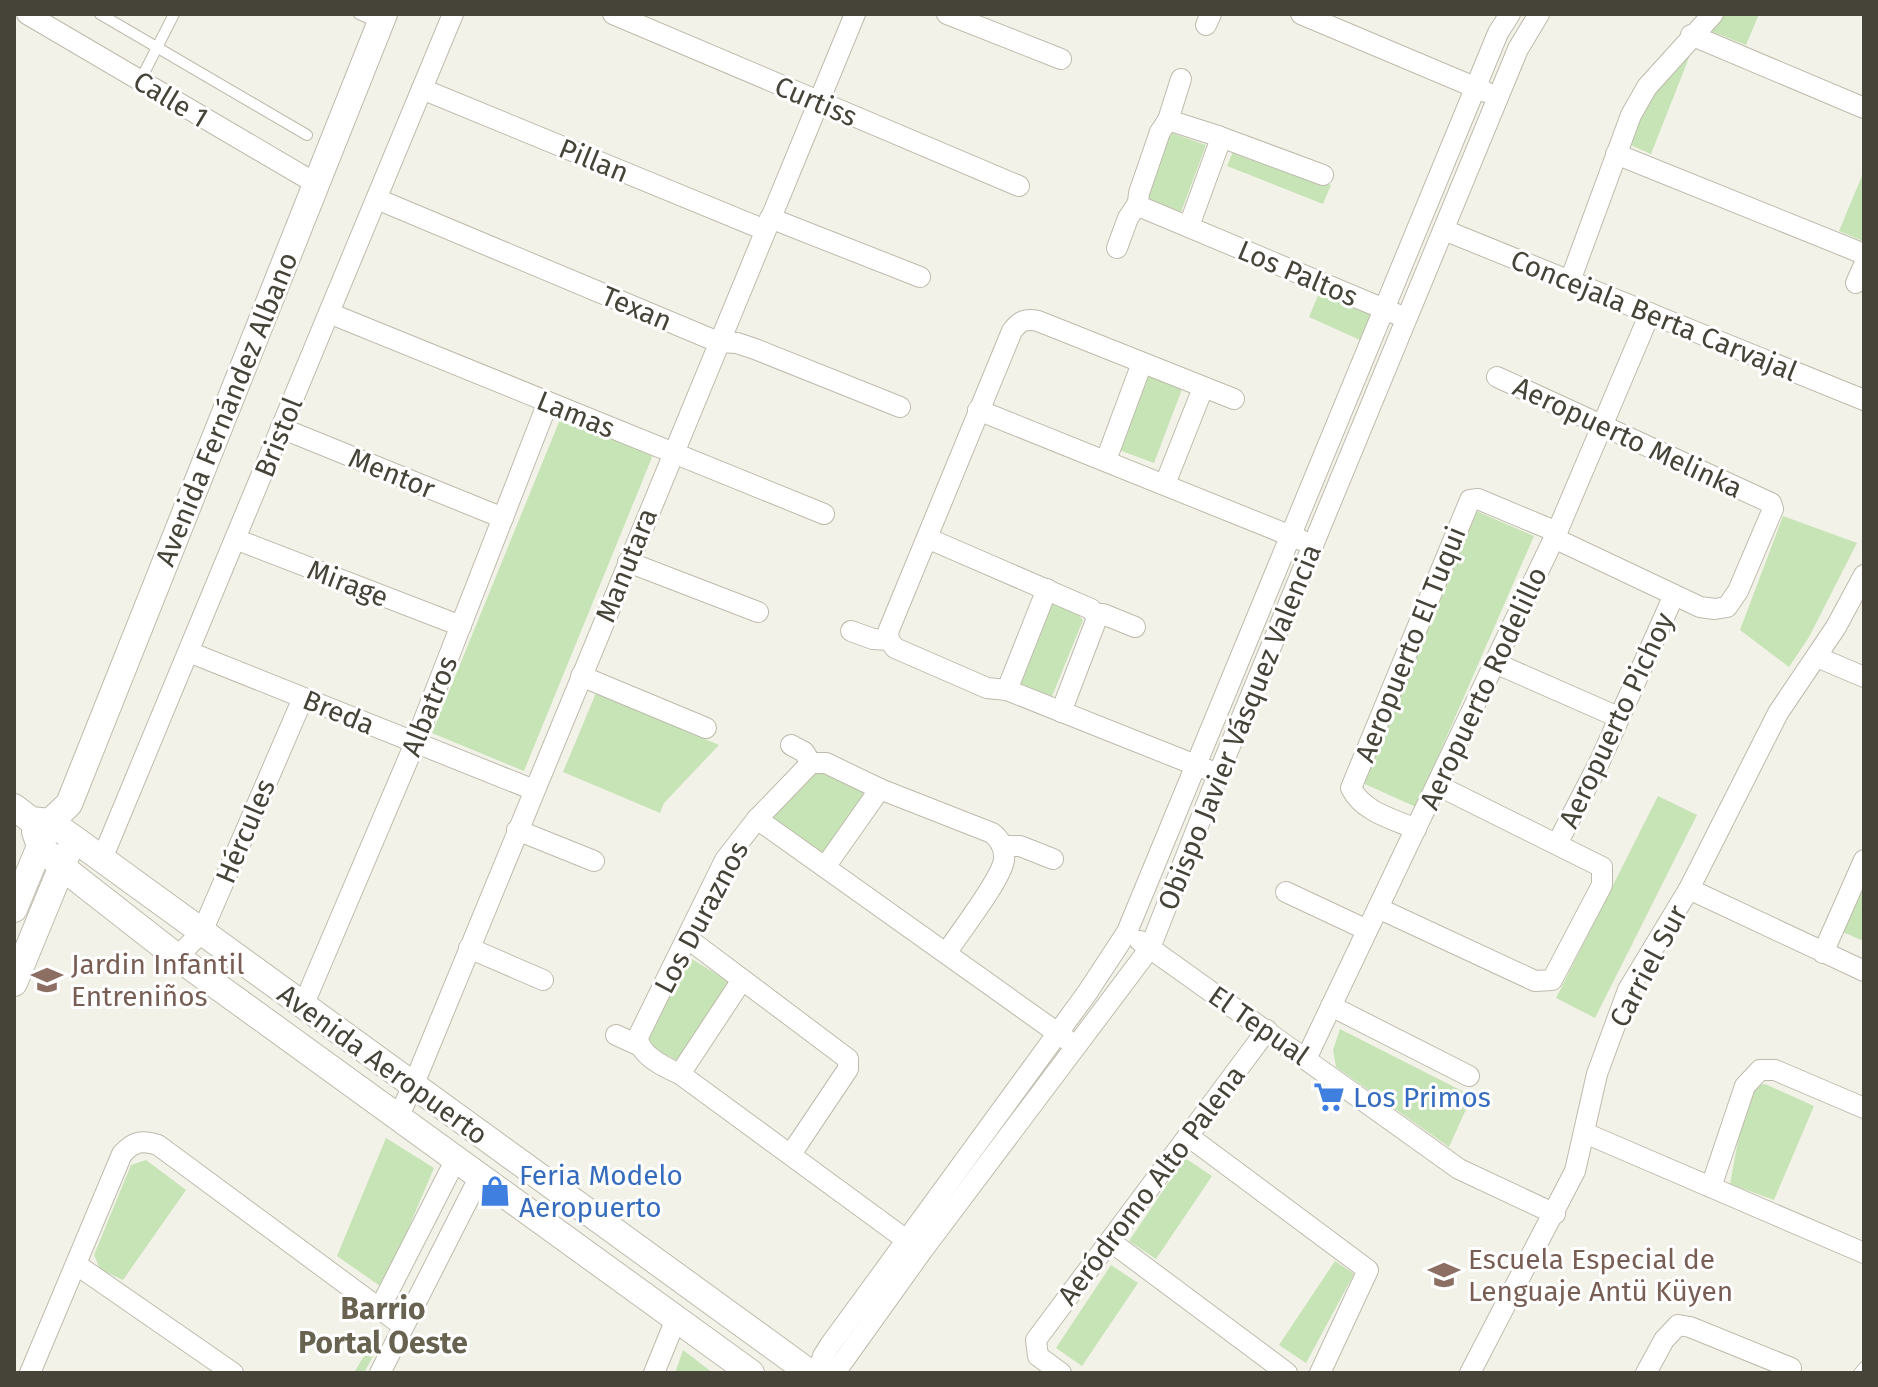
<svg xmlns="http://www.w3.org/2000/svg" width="1878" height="1387" font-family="'Fira Sans',sans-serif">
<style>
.grass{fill:#c6e4b5}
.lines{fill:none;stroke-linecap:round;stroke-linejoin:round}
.service-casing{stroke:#bebbac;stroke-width:12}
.minor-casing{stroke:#bebbac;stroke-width:22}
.tertiary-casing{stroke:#bebbac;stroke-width:28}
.service{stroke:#fff;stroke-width:10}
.minor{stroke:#fff;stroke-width:20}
.tertiary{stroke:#fff;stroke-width:26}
.labels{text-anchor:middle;stroke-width:6;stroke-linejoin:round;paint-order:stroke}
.street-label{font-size:28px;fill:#464338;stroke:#fff}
.education-label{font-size:28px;fill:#785e54;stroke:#fff;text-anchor:start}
.shop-label{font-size:28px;fill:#366cbe;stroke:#fff;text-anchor:start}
.neighbourhood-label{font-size:30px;font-weight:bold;fill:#686350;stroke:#fff}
</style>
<rect width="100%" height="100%" fill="#f3f2e9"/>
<!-- grass -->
<g class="grass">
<polygon points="1724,14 1759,14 1746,45 1708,30"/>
<polygon points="1692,50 1651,154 1628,144 1648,94"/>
<polygon points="1169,132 1206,145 1180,215 1144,201"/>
<polygon points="1235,147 1331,185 1323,204 1227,166"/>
<polygon points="1864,171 1864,238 1863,241 1839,231"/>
<polygon points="1320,291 1372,314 1360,340 1309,317"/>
<polygon points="1148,370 1184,384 1154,463 1119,450"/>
<polygon points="561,417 653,455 524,771 432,733"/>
<polygon points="1476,511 1534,536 1416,807 1358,781"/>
<polygon points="1783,516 1857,543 1809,637 1789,667 1740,630"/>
<polygon points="1051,602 1076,612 1083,620 1051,699 1018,685"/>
<polygon points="596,693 719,745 664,803 660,813 563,772"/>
<polygon points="824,770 860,787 866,802 830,850 811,854 774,824 774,808 810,772"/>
<polygon points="1658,796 1697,815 1595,1018 1556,998"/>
<polygon points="1864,878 1864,941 1840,931"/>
<polygon points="687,956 733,984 678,1061 655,1049 648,1037"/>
<polygon points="1340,1029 1472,1096 1449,1147 1336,1067 1333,1050"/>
<polygon points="1765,1084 1814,1106 1774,1200 1730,1184 1739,1135 1754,1087"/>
<polygon points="386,1138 434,1168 383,1288 337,1256"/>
<polygon points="1185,1158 1212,1176 1156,1259 1129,1241"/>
<polygon points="146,1160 186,1190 123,1280 100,1269 94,1255 131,1165"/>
<polygon points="1335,1261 1354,1274 1306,1363 1279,1345"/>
<polygon points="1111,1265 1138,1283 1082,1366 1056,1348"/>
<polygon points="376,1335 380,1343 364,1373 354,1373"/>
<polygon points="683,1350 713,1373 675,1373"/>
</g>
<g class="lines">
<defs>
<g id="service">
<polyline points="100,14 307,135"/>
<polyline points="359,14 379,23"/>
<polyline points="140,81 174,14"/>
<polyline points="1859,1373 1864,1367"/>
</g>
<g id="minor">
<polyline points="27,14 315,183"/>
<polyline points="613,14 1019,186"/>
<polyline points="947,14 1061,59"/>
<polyline points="1301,14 1486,92"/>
<polyline points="1206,25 1211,14"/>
<polyline points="1691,35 1864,108"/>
<polyline points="422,89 765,230"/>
<polyline points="1168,120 1181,79"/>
<polyline points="1218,136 1323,175"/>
<polyline points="1616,154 1864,254"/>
<polyline points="377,199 718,342 737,343 755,349 900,407"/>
<polyline points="770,218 920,277"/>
<polyline points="1189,226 1220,141 1218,136 1168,120 1160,132 1139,193 1138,203 1141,207 1396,314"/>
<polyline points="1444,230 1864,400"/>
<polyline points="1117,248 1128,218 1138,203"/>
<polyline points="1570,281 1631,115 1647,87 1713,14"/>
<polyline points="1856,283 1864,265"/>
<polyline points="329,313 824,514"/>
<polyline points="1497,377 1771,503 1773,509 1738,591 1727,607 1715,609 1700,607 1554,538"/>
<polyline points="978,410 1301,540"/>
<polyline points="281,428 503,518"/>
<polyline points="1106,460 1142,363"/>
<polyline points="1165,484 1203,388"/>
<polyline points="927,538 1091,609 1097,618 1061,712"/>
<polyline points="235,539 461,626"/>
<polyline points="628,562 758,612"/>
<polyline points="1095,614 1103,614 1135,627"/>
<polyline points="851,631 873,639 889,640"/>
<polyline points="189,652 534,790"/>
<polyline points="1817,657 1864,677"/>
<polyline points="1495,663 1618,717"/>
<polyline points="581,676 706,728"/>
<polyline points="1007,690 1047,589"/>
<polyline points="791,745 804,752 811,763"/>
<path d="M811,763L757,819L725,860L638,1037C639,1055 664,1067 680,1074L916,1247"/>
<path d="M811,763H826L880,789L992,833C1001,840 1005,849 1004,860C1001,880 960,932 947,952"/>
<path d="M1208,770L1007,690L987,688L895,648L889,640L888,632L1012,331C1020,321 1025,318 1038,321L1234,399"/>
<polyline points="757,819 1066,1039"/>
<path d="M1416,829C1393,819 1363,812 1351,788L1470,500L1478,499L1557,532"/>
<polyline points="517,830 594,861"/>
<polyline points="1557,844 1600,761 1674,595"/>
<polyline points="1002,846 1020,846 1053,859"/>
<polyline points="102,859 453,14"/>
<polyline points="825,867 880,789"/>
<polyline points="1689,889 1864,971"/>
<polyline points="1286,892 1367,930"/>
<polyline points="1378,908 1535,981 1552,980 1602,885 1602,867 1437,785"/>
<polyline points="687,938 848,1059 848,1069 791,1154"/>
<polyline points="1140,941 1459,1169 1555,1214"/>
<polyline points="469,948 543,980"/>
<polyline points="1823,953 1864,860"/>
<polyline points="177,957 202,932 303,698"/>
<polyline points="303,1006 415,743 548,402"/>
<polyline points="1331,1006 1469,1076"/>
<polyline points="616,1035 638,1045"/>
<polyline points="1306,1059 1557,532 1650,313"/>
<polyline points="680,1074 742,980"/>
<polyline points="398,1117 413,1086 855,14"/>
<polyline points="1585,1133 1864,1253"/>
<polyline points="1188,1136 1368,1270 1320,1373"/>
<polyline points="1711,1187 1745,1086 1760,1070 1775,1070 1864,1108"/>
<polyline points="1110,1241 1287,1373"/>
<polyline points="77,1265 233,1373"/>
<polyline points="380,1308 456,1159"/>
<path d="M30,1373L122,1154C134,1141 142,1140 158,1145L403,1326"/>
<polyline points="380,1373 480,1176"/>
<polyline points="654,1373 676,1319"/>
<polyline points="818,1373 823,1356 830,1345 1087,993 1127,932 1498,33 1510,14"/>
<polyline points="827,1373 839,1367 922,1251 1150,948 1218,775 1518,49 1539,14"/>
<polyline points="1061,1373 1038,1356 1036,1340 1267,1030"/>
<polyline points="1470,1373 1575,1171 1597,1074 1628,990 1689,889 1778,713 1836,627 1864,575"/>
<polyline points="1646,1373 1664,1340 1678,1325 1690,1327 1791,1368"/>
</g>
<g id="tertiary">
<polyline points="14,807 31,820 50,822 73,838 810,1373"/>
<polyline points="35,832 40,846 62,867 177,957 751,1373"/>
<polyline points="14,909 50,822 69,804 384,14"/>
<polyline points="14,983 67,854"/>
</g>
</defs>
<!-- service casing -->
<use href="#service" class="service-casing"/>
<!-- minor casing -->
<use href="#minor" class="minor-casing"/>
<!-- tertiary casing -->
<use href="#tertiary" class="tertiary-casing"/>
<!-- service -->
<use href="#service" class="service"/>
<!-- minor -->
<use href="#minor" class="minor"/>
<!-- tertiary -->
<use href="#tertiary" class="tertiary"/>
</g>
<!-- icons -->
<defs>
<symbol id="school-bare" viewBox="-9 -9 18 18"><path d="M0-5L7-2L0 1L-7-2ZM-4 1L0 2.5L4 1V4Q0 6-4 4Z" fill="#8d6e63" stroke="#fff" stroke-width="2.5" paint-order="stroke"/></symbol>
<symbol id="supermarket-bare" viewBox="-9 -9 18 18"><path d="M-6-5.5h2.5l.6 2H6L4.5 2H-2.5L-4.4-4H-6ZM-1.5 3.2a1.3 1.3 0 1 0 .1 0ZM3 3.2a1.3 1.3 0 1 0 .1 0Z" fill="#3f7fe0" stroke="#fff" stroke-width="2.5" paint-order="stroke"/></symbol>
<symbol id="shop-bare" viewBox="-9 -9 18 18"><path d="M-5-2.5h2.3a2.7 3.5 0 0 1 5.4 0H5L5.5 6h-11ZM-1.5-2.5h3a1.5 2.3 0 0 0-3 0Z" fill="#3f7fe0" stroke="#fff" stroke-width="2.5" paint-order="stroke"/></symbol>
</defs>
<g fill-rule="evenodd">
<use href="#school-bare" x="25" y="958" width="44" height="44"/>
<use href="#supermarket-bare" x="1307" y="1075" width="44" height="44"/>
<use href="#shop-bare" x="473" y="1169" width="44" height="44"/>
<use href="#school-bare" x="1422" y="1253" width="44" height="44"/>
</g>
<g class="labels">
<!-- street labels -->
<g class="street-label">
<text transform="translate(171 99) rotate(31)" y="10">Calle 1</text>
<text transform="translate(816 101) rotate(23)" y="10">Curtiss</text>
<text transform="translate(594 160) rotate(22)" y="10">Pillan</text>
<text transform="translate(1298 273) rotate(23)" y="10">Los Paltos</text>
<text transform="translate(637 308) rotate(23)" y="10">Texan</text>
<text transform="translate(1654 315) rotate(22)" y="10">Concejala Berta Carvajal</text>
<text transform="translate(226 409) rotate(-68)" y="10">Avenida Fernández Albano</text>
<text transform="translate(576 414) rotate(22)" y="10">Lamas</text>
<text transform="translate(278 437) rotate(-68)" y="10">Bristol</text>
<text transform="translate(1628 437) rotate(25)" y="10">Aeropuerto Melinka</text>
<text transform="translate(392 473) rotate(22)" y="10">Mentor</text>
<text transform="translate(626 565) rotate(-68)" y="10">Manutara</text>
<text transform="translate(348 583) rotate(21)" y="10">Mirage</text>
<text transform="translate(1410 644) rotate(-68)" y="10">Aeropuerto El Tuqui</text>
<text transform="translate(1483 688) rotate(-65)" y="10">Aeropuerto Rodelillo</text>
<text transform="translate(429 706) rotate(-68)" y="10">Albatros</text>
<text transform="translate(339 712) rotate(22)" y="10">Breda</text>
<text transform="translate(1616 720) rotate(-65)" y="10">Aeropuerto Pichoy</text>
<text transform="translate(1239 727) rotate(-68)" y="10">Obispo Javier Vásquez Valencia</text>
<text transform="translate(245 831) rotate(-67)" y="10">Hércules</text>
<text transform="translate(701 917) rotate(-62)" y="10">Los Duraznos</text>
<text transform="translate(1648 966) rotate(-62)" y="10">Carriel Sur</text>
<text transform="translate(1259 1025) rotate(35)" y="10">El Tepual</text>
<text transform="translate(383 1064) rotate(36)" y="10">Avenida Aeropuerto</text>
<text transform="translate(1151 1185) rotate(-53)" y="10">Aeródromo Alto Palena</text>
</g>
<!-- education labels -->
<g class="education-label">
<text x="71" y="974">Jardin Infantil<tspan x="71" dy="32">Entreniños</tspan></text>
<text x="1468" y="1269">Escuela Especial de<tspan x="1468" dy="32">Lenguaje Antü Küyen</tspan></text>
</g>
<!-- shop labels -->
<g class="shop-label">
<text x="1353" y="1107">Los Primos</text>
<text x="519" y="1185">Feria Modelo<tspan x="519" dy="32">Aeropuerto</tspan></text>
</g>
<!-- neighbourhood labels -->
<g class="neighbourhood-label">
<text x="383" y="1319">Barrio<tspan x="383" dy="34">Portal Oeste</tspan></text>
</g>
</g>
<!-- border -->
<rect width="1878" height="1387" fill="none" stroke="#464338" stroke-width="32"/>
</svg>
